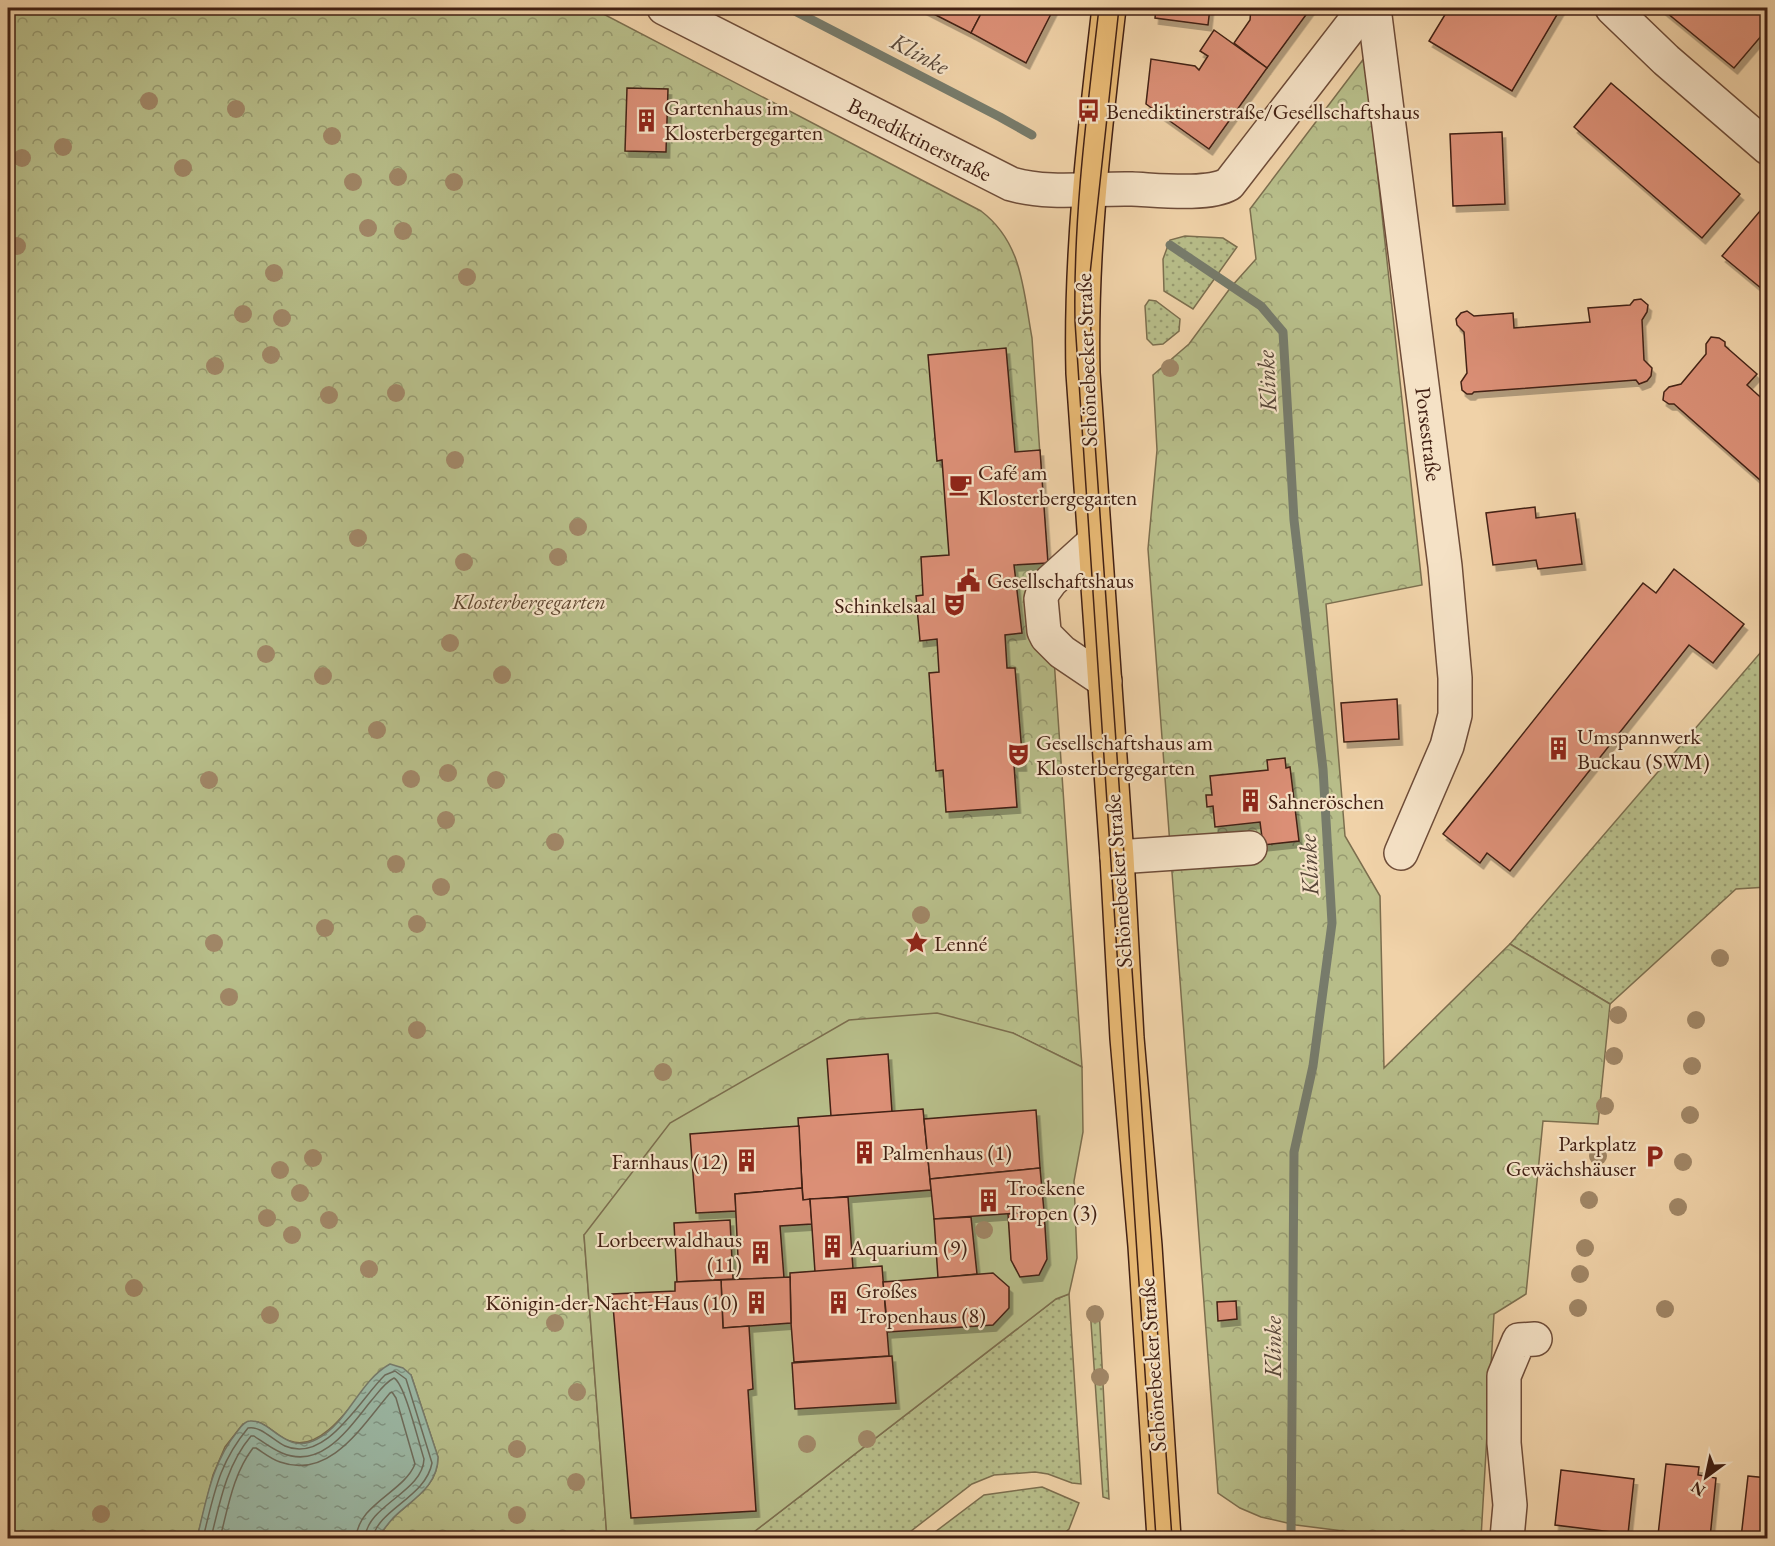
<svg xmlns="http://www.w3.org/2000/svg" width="1775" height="1546" font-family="'EB Garamond',serif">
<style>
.grass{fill:url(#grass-dots);stroke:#7c6e4e;stroke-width:1.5}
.forest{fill:url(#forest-crowns);stroke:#7c6e4e;stroke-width:1.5}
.garden{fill:#b7bd89;stroke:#7c6e4e;stroke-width:1.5}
.water{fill:url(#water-ripples);stroke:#777b6b;stroke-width:1.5}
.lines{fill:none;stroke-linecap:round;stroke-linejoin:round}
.shore{stroke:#6e6c5c;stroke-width:1.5}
.stream{stroke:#777b6b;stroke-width:9}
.building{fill:#db8f76;stroke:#422013;stroke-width:1.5;filter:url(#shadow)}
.minor-casing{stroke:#6e4c38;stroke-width:36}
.major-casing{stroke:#422013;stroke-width:36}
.minor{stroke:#f5e2c6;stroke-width:33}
.major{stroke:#e8b974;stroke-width:33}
.tram{stroke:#422013;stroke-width:1.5}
.tree{fill:#a08666}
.labels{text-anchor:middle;stroke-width:4.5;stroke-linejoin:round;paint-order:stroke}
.poi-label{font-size:22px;fill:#422013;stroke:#f5e2c6;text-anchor:start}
.street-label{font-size:22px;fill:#422013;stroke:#f5e2c6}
.park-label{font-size:22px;font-style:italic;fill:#5f4730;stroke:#f5e2c6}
.water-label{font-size:24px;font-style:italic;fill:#584638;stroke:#f5e2c6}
</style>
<defs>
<pattern id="grass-dots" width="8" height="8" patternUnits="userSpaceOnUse" patternTransform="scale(1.5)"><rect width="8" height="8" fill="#b7bd89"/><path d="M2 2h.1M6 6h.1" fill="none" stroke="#96996f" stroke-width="1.8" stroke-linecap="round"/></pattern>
<pattern id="forest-crowns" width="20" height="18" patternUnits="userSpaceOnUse" patternTransform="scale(1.5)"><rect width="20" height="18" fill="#b7bd89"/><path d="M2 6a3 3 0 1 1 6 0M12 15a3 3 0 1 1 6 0" fill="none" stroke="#96996f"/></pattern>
<pattern id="water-ripples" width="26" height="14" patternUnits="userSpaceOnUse" patternTransform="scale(1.5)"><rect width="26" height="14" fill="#9bb8a5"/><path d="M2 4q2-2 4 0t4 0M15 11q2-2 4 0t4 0" fill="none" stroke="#809585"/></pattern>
<filter id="shadow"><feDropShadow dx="3.5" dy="6" stdDeviation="0" flood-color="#0004"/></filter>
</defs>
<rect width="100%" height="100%" fill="#f0d2a8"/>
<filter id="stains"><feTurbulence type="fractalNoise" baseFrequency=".00333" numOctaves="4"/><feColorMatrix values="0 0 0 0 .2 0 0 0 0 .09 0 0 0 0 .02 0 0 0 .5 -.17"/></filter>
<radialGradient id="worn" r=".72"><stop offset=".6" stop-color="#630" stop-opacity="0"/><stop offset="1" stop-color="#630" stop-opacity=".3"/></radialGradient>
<!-- grass -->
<g class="grass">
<polygon points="1185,236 1223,238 1237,247 1193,309 1164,291 1163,259 1170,240"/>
<polygon points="1149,300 1156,301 1180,319 1179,331 1163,344 1153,345 1147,339 1145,306"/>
<polygon points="1767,645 1767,887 1736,889 1610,1004 1510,944"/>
<polygon points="1069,1294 1081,1484 1072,1483 1048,1474 1035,1472 994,1475 972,1484 902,1538 746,1538 1056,1299"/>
<polygon points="1099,1307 1109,1499 1103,1497 1090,1308"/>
<polygon points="1042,1487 1079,1503 1069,1529 1059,1538 927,1538 984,1495"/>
</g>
<!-- forest -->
<g class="forest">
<path d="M8,8H592L981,211C1023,243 1023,290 1032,338L1082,1067L1013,1033L584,1235L607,1538H377C383,1531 388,1523 395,1516C413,1499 438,1486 438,1457L411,1375L381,1370C359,1392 325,1454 290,1441C279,1438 269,1425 258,1422C254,1422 247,1423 243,1424L225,1447L213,1475L197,1538H8Z"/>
<polygon points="1365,57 1422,585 1326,604 1345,836 1380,896 1384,1068 1510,944 1610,1004 1598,1124 1543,1121 1526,1294 1494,1314 1481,1538 1398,1538 1296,1525 1261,1517 1240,1508 1218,1493 1216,1465 1148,549 1157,450 1153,375 1189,344 1231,287 1256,259 1250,209"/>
</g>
<!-- garden -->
<polygon class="garden" points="937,1013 1013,1033 1082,1067 1083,1132 1074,1181 1077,1258 1069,1294 1056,1299 746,1538 607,1538 584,1235 670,1123 849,1020"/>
<!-- water -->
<path class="water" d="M390,1364L403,1368L411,1375L438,1457C438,1486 413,1499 395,1516C388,1523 383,1531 377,1538H197C206,1502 212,1462 237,1432C240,1428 244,1421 250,1421C271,1419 285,1456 317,1439C348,1423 359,1381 390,1364Z"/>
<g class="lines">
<!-- shore -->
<g class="shore">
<path d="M203,1538C214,1495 218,1464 248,1428C260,1425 274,1441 285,1446C326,1464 360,1399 385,1375L395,1371L406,1379L432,1463C426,1497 377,1510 373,1538"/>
<path d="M211,1538C220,1502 226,1466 251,1436H254C263,1442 272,1449 282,1453C322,1470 349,1428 371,1401C378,1393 384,1383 394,1378C405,1384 419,1444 424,1459C423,1492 367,1505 365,1538"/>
<path d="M220,1538C228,1508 233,1474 253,1448H256C264,1453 271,1459 280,1462C330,1480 362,1426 390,1393L392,1392L396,1398L415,1464C404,1492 358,1504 356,1538"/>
</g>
<!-- stream -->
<g class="stream">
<polyline points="789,8 1000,117 1032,135"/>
<polyline points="1170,245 1261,306 1283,332 1294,520 1323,769 1332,923 1313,1066 1294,1152 1291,1538"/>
</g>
</g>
<!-- building -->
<g class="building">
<polygon points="922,8 984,8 971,33"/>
<polygon points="984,8 1054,8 1026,63 971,33"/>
<polygon points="1156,8 1210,8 1208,25 1155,18"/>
<polygon points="1251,8 1311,8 1267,68 1234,43 1250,20"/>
<polygon points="1449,8 1561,8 1512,91 1429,41"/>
<polygon points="1661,8 1768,8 1768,28 1734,68"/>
<polygon points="1214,30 1267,68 1209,149 1146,104 1151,59 1195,66 1199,70 1208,56 1200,51"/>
<polygon points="1611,83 1740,194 1702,238 1574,127"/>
<polygon points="627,88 668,89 666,152 625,151"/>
<polygon points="1502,132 1505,204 1453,206 1450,134"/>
<polygon points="1760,211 1768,218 1768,294 1722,256"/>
<polygon points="1641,299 1648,305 1647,312 1642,320 1644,360 1652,368 1651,376 1647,381 1639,384 1636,380 1474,392 1472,394 1467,394 1462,390 1461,382 1467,373 1464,332 1457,325 1456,319 1461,313 1467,311 1474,316 1513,313 1514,328 1590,322 1588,308 1630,305 1634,300"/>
<polygon points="1711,337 1719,338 1725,342 1725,346 1757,374 1747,385 1768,404 1768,487 1674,404 1669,404 1663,400 1664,392 1669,387 1681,384 1706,354 1706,344"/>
<polygon points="1006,348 1015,452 1040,450 1048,563 1014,565 1022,633 1005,635 1007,668 1015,668 1023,765 1014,765 1017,807 946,812 943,770 936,771 929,673 939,672 937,639 920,641 916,596 923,595 921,557 949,555 942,460 937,461 928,355"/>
<polygon points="1535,507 1536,518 1575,513 1582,564 1538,569 1536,560 1493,565 1486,513"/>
<polygon points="1674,569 1744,624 1713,663 1689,645 1510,871 1487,853 1480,863 1443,834 1643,583 1656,593"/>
<polygon points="1397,699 1399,739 1344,742 1341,703"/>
<polygon points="1285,758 1286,768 1290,767 1299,841 1263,845 1260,822 1215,827 1213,806 1207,807 1206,795 1212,795 1210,776 1268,770 1267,760"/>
<polygon points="888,1054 892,1112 831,1116 827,1059"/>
<polygon points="923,1109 931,1190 803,1200 798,1118"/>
<polygon points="1036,1110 1040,1168 930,1179 924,1119"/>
<polygon points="799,1126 802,1188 735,1194 736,1211 696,1213 690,1134"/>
<polygon points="1040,1168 1044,1211 934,1219 930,1179"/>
<polygon points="802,1188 803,1200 810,1199 812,1224 780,1226 784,1278 739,1279 735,1194"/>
<polygon points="848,1197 853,1269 815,1272 810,1199"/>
<polygon points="1044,1211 1047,1259 1039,1275 1020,1277 1011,1260 1008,1214"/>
<polygon points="971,1217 977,1274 938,1278 934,1219"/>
<polygon points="730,1220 733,1279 677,1282 674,1223"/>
<polygon points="882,1266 889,1356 794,1362 791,1323 790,1273"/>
<polygon points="993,1273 1009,1287 1009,1308 993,1325 888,1332 883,1282"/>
<polygon points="790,1277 791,1323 723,1328 721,1280"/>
<polygon points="721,1280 723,1328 749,1326 753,1389 748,1390 756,1511 631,1518 612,1294 675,1291 675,1282"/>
<polygon points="1236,1301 1237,1319 1218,1321 1217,1302"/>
<polygon points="892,1356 896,1403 795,1409 792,1363"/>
<polygon points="1666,1464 1699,1467 1698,1475 1716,1478 1710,1538 1684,1538 1658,1535"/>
<polygon points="1561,1470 1634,1479 1628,1534 1555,1525"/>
<polygon points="1748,1476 1768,1478 1768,1538 1741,1538"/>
</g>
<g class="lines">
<defs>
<g id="minor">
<path d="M664,8L1011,184C1049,195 1092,188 1132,189C1157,190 1208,196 1229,184L1365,8"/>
<polyline points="1374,8 1445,566 1455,678 1455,715 1447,746 1401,853"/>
<polyline points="1612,8 1666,60 1768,148"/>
<polyline points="1094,542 1051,581 1043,592 1041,599 1044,631 1047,637 1062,652 1105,681"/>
<polyline points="1117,857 1250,848"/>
<polyline points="1507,1538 1510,1505 1504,1443 1504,1376 1519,1340 1535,1339"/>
</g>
<path id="major" d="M1109,8C1095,129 1080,250 1083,373L1117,857L1127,1038L1145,1246L1164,1538"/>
</defs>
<!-- minor casing -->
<use href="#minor" class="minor-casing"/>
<!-- major casing -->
<use href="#major" class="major-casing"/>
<!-- minor -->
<use href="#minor" class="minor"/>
<!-- major -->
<use href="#major" class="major"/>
<!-- tram -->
<g class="tram">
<path d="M1099,8C1087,112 1073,216 1075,322L1156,1538"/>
<polyline points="1119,8 1090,274 1092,400 1172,1538"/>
</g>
</g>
<!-- trees -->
<g class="tree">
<circle cx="149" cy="101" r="9"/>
<circle cx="236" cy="109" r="9"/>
<circle cx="332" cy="136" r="9"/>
<circle cx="63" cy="147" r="9"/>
<circle cx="22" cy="158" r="9"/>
<circle cx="183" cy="168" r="9"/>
<circle cx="398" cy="177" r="9"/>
<circle cx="353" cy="182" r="9"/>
<circle cx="454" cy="182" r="9"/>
<circle cx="368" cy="228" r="9"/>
<circle cx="403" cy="231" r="9"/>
<circle cx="17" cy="246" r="9"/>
<circle cx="274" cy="273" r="9"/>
<circle cx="467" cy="277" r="9"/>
<circle cx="243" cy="314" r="9"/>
<circle cx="282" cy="318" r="9"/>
<circle cx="271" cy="355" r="9"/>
<circle cx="215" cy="366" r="9"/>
<circle cx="1170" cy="368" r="9"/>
<circle cx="396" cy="393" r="9"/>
<circle cx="329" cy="395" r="9"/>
<circle cx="455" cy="460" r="9"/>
<circle cx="578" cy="527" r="9"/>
<circle cx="358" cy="538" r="9"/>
<circle cx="558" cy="557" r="9"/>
<circle cx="464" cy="562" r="9"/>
<circle cx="450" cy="643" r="9"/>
<circle cx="266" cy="654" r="9"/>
<circle cx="502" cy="675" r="9"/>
<circle cx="323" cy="676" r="9"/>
<circle cx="377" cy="730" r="9"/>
<circle cx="448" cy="773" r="9"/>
<circle cx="411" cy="779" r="9"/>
<circle cx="209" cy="780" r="9"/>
<circle cx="496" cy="780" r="9"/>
<circle cx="446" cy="820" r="9"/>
<circle cx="555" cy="842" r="9"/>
<circle cx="396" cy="864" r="9"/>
<circle cx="441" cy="887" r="9"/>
<circle cx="921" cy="915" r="9"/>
<circle cx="417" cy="924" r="9"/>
<circle cx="325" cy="928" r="9"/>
<circle cx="214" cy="943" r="9"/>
<circle cx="1720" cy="958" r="9"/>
<circle cx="229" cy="997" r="9"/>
<circle cx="1618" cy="1015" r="9"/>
<circle cx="1696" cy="1020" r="9"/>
<circle cx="417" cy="1030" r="9"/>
<circle cx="1614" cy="1056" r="9"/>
<circle cx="1692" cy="1066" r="9"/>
<circle cx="663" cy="1072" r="9"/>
<circle cx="1605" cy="1106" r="9"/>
<circle cx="1690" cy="1115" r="9"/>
<circle cx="1598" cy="1156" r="9"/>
<circle cx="313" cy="1158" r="9"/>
<circle cx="1683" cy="1162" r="9"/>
<circle cx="280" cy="1170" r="9"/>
<circle cx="300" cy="1193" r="9"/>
<circle cx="1589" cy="1200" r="9"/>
<circle cx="1678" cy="1207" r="9"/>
<circle cx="267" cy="1218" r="9"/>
<circle cx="329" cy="1220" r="9"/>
<circle cx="984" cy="1230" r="9"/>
<circle cx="292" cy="1235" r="9"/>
<circle cx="1585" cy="1248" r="9"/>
<circle cx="369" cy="1269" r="9"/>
<circle cx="1580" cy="1274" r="9"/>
<circle cx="134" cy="1288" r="9"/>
<circle cx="1578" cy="1308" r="9"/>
<circle cx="1665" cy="1309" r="9"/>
<circle cx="1095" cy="1314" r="9"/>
<circle cx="270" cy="1315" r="9"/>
<circle cx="555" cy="1323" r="9"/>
<circle cx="1100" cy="1377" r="9"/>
<circle cx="577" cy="1392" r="9"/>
<circle cx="867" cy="1439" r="9"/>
<circle cx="807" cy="1444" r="9"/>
<circle cx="517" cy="1449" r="9"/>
<circle cx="576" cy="1482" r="9"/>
<circle cx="101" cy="1514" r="9"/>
<circle cx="517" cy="1515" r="9"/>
</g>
<!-- icons -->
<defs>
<symbol id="bus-bare" viewBox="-9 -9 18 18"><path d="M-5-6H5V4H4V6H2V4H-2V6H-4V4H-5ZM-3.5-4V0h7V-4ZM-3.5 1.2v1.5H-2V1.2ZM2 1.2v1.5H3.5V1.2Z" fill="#8f2418" stroke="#f5e2c6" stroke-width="2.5" paint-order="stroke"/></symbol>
<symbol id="building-bare" viewBox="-9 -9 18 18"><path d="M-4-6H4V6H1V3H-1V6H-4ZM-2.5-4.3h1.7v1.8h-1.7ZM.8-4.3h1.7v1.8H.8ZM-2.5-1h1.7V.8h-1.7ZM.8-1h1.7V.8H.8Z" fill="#8f2418" stroke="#f5e2c6" stroke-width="2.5" paint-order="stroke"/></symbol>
<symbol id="cafe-bare" viewBox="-9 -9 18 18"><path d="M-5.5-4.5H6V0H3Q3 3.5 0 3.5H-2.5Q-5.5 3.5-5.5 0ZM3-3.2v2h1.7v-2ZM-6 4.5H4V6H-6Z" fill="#8f2418" stroke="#f5e2c6" stroke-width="2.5" paint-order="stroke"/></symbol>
<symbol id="civic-bare" viewBox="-9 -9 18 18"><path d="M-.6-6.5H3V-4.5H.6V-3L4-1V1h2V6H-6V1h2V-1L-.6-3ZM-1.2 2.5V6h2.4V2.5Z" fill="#8f2418" stroke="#f5e2c6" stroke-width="2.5" paint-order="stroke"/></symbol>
<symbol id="theatre-bare" viewBox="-9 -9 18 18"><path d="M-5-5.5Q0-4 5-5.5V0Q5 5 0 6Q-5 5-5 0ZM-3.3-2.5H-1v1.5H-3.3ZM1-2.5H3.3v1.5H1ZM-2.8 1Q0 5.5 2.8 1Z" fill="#8f2418" stroke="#f5e2c6" stroke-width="2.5" paint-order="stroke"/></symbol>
<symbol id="sight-bare" viewBox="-9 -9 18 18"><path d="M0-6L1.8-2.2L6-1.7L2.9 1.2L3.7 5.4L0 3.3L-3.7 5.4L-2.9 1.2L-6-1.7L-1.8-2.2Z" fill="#8f2418" stroke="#f5e2c6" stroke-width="2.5" paint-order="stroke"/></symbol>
<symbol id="parking-bare" viewBox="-9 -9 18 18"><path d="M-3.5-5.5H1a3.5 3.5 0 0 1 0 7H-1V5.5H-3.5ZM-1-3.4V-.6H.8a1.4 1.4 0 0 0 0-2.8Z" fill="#8f2418" stroke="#f5e2c6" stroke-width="2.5" paint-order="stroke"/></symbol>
</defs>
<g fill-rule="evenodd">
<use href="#bus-bare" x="1072" y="94" width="33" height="33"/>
<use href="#building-bare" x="630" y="104" width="33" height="33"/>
<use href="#cafe-bare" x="944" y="468" width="33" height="33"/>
<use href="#civic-bare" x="952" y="564" width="33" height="33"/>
<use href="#theatre-bare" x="938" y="588" width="33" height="33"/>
<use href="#building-bare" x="1542" y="732" width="33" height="33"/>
<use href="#theatre-bare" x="1002" y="738" width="33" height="33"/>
<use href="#building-bare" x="1234" y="784" width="33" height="33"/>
<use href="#sight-bare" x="900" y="926" width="33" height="33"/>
<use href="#building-bare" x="848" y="1136" width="33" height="33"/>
<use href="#parking-bare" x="1638" y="1140" width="33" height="33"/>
<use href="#building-bare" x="730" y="1144" width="33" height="33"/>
<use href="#building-bare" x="972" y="1184" width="33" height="33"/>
<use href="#building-bare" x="816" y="1230" width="33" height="33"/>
<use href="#building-bare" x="744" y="1236" width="33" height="33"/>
<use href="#building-bare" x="740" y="1286" width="33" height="33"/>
<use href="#building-bare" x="822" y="1286" width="33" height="33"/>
</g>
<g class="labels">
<!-- poi labels -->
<g class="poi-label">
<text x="664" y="115">Gartenhaus im<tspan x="664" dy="25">Klosterbergegarten</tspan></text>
<text x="1106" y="119">Benediktinerstraße/Gesellschaftshaus</text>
<text x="978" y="480">Café am<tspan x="978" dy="25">Klosterbergegarten</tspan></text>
<text x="987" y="588">Gesellschaftshaus</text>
<text x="936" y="613" text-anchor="end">Schinkelsaal</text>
<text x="1577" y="744">Umspannwerk<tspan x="1577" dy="25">Buckau (SWM)</tspan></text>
<text x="1036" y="750">Gesellschaftshaus am<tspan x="1036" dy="25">Klosterbergegarten</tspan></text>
<text x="1268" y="809">Sahneröschen</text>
<text x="934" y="951">Lenné</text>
<text x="1636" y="1151" text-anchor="end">Parkplatz<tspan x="1636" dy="25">Gewächshäuser</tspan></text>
<text x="882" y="1160">Palmenhaus (1)</text>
<text x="728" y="1169" text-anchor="end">Farnhaus (12)</text>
<text x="1006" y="1195">Trockene<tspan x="1006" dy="25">Tropen (3)</tspan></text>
<text x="742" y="1247" text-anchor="end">Lorbeerwaldhaus<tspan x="742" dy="25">(11)</tspan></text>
<text x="850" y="1255">Aquarium (9)</text>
<text x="856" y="1298">Großes<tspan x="856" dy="25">Tropenhaus (8)</tspan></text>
<text x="738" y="1310" text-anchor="end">Königin-der-Nacht-Haus (10)</text>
</g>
<!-- street labels -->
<g class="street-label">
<text transform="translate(920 139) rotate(27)" y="8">Benediktinerstraße</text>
<text transform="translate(1086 360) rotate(-92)" y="8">Schönebecker Straße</text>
<text transform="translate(1429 434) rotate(83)" y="8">Porsestraße</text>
<text transform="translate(1118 881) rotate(-94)" y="8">Schönebecker Straße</text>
<text transform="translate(1152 1365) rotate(-94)" y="8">Schönebecker Straße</text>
</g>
<!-- park labels -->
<g class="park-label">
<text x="529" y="609">Klosterbergegarten</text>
</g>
<!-- water labels -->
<g class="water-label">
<text transform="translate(920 54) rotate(28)" y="8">Klinke</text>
<text transform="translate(1267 381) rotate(-93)" y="8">Klinke</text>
<text transform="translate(1309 865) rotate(-93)" y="8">Klinke</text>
<text transform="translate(1273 1347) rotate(-90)" y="8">Klinke</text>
</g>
</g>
<!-- margin -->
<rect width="1775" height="1546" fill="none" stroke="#f0d2a8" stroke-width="30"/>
<rect x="9" y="9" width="1757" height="1528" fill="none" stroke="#422013" stroke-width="3"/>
<rect x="15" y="15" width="1745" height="1516" fill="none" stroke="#422013" stroke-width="1.5"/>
<!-- north arrow -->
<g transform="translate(1706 1477) rotate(213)" stroke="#f5e2c6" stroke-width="4.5" paint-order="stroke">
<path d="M0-4.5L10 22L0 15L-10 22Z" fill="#422013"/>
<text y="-9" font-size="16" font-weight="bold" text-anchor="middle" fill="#422013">N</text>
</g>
<rect width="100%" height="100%" filter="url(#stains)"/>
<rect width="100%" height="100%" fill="url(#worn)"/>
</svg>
